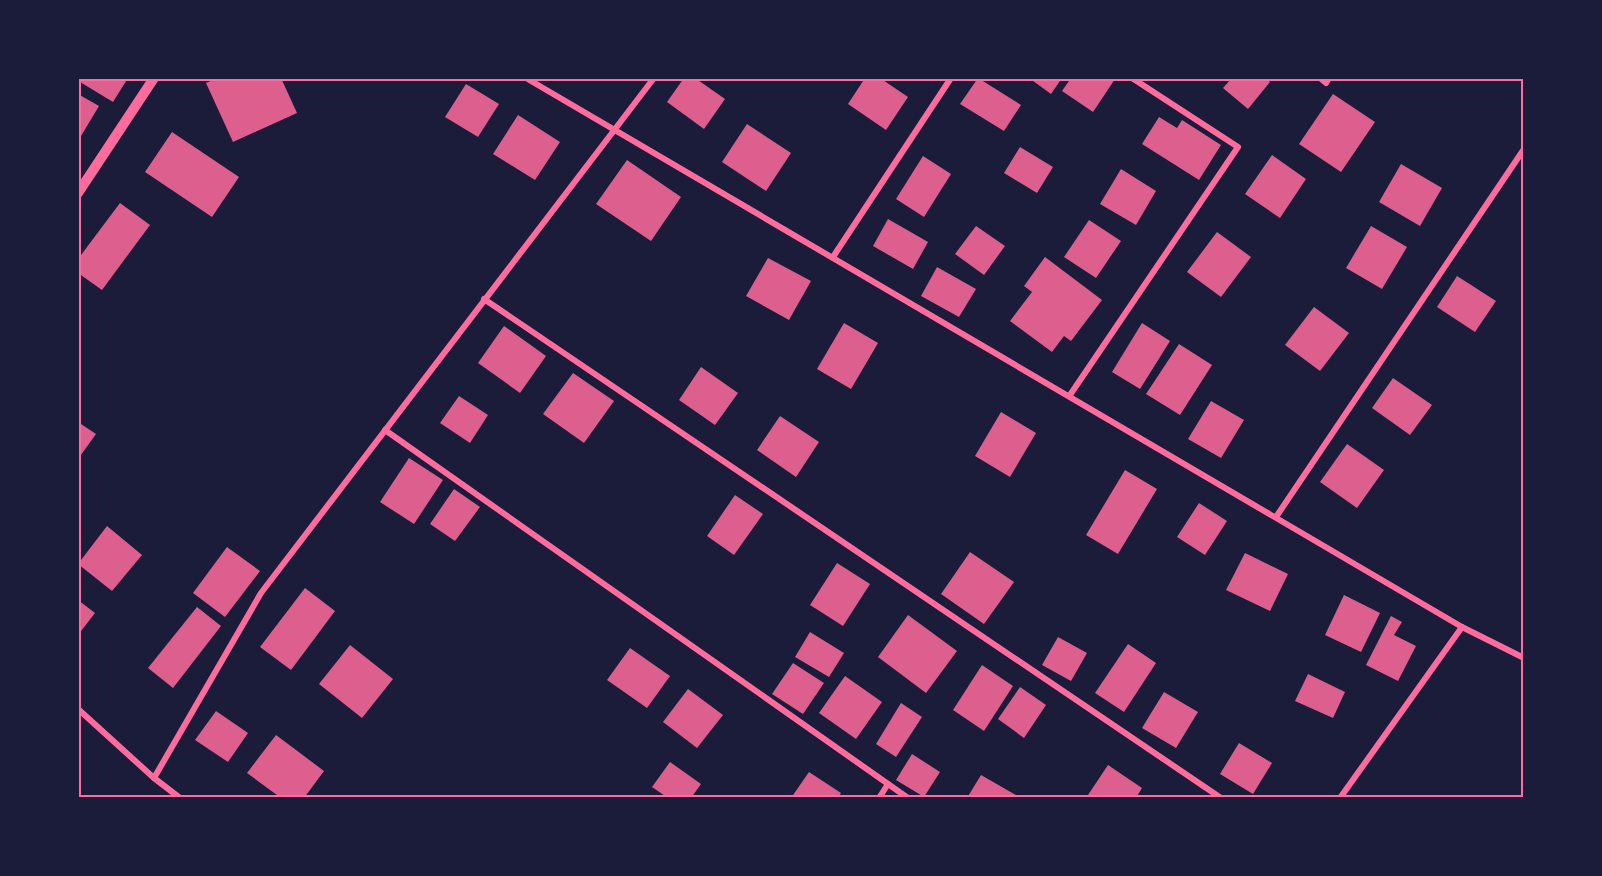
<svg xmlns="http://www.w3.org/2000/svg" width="1602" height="876" font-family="Cabin,sans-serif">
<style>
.building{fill:#dd5f8e}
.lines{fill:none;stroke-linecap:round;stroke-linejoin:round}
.minor{stroke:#ff6b9d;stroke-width:6}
.tertiary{stroke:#ff6b9d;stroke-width:10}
.neatline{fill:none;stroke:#ff6b9d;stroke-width:2}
</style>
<rect width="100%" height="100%" fill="#1b1b3a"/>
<!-- building -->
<g class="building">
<polygon points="82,78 128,78 113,102 80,82"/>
<polygon points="217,78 281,78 297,113 233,142 206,83"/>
<polygon points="684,78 695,78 725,99 704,129 667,102"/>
<polygon points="865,78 880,78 908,97 886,130 848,104"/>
<polygon points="978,78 1021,105 1004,131 960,104"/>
<polygon points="1029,78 1062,78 1051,94"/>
<polygon points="1071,78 1113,78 1115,79 1093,112 1062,91"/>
<polygon points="1232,78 1265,78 1270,82 1248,109 1223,88"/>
<polygon points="466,84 499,104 478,137 445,117"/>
<polygon points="78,94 99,106 78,141"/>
<polygon points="1333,94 1375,122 1341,172 1299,144"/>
<polygon points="518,115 560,142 535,180 493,154"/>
<polygon points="1159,117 1177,128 1182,120 1221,145 1199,180 1142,144"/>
<polygon points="747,124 791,153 766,191 722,162"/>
<polygon points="172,132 239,177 212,217 145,172"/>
<polygon points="1020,147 1053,167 1037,193 1004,173"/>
<polygon points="1272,155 1306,179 1280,218 1245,194"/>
<polygon points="923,156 951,174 924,217 896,199"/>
<polygon points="627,160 681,197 651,241 596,204"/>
<polygon points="1401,164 1442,188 1420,226 1379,202"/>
<polygon points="1121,169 1156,191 1136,225 1100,204"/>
<polygon points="120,203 150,225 102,290 78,273 78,259"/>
<polygon points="888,219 928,242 913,269 873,246"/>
<polygon points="1089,220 1121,241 1096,278 1064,257"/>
<polygon points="976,226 1005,246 984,275 955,254"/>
<polygon points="1371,226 1407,247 1382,289 1346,268"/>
<polygon points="1217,232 1251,257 1221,297 1187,272"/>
<polygon points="1045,257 1102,300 1071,341 1064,336 1052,352 1010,321 1032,292 1024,286"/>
<polygon points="768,258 811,281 789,320 746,296"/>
<polygon points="937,267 976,289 959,317 921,296"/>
<polygon points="1457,276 1496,301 1475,332 1437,307"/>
<polygon points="1314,307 1349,333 1320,371 1285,345"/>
<polygon points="844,323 878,343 851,389 817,369"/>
<polygon points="1142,323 1170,341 1140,389 1112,372"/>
<polygon points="504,326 546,356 520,393 478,363"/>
<polygon points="1179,344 1212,365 1180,415 1146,394"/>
<polygon points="701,367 738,393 715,425 679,400"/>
<polygon points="573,373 614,401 584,443 543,414"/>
<polygon points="1393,378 1432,405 1410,435 1372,408"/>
<polygon points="459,396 488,415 470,443 440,423"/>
<polygon points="1211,401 1244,420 1221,458 1188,439"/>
<polygon points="1001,412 1036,433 1010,477 975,456"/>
<polygon points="780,416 819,442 796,477 757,450"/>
<polygon points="78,422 96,434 78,459"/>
<polygon points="1347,444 1384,470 1357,508 1320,482"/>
<polygon points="409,458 443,480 414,524 380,502"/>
<polygon points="1125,470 1157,489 1118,554 1086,535"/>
<polygon points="454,489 480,507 455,541 430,524"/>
<polygon points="735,495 763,514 734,555 707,536"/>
<polygon points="1199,503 1227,521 1205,555 1177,537"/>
<polygon points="107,526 142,555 112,591 78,564"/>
<polygon points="227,547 260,571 225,617 193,593"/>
<polygon points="970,552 1014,582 984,624 941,594"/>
<polygon points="1245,553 1288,574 1270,611 1226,590"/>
<polygon points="837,563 870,584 843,626 810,605"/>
<polygon points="305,588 335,611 291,670 260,647"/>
<polygon points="1344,595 1380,613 1361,652 1325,635"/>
<polygon points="78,600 95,613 78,635"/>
<polygon points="197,607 221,626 173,688 148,668"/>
<polygon points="908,615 957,651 926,693 878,657"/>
<polygon points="1391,616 1402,622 1394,635 1416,646 1398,681 1366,665"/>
<polygon points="810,632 844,653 829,677 795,657"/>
<polygon points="1058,637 1087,653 1071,681 1042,665"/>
<polygon points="1128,644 1156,663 1124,712 1095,693"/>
<polygon points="350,645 393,679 362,718 319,684"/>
<polygon points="630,648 670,676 647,708 607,680"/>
<polygon points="793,663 824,683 803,714 772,694"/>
<polygon points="982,665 1013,686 984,731 953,710"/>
<polygon points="1308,674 1345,692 1333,718 1295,701"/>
<polygon points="845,676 882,702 856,739 819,713"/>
<polygon points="1020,687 1046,705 1024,738 998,719"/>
<polygon points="688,689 723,715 697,748 663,722"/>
<polygon points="1164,692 1198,712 1176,748 1142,728"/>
<polygon points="901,703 922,717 896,757 876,744"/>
<polygon points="216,711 248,733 228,762 195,740"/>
<polygon points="276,735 324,771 304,798 281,798 247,773"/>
<polygon points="1239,743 1272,763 1253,794 1220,774"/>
<polygon points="912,754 940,772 924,797 896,780"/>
<polygon points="670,762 701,784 691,798 668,798 652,787"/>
<polygon points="1108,765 1142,788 1136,798 1086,798"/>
<polygon points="809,772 841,793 838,798 791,798"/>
<polygon points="981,775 1021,798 967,798"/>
</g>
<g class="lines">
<!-- minor -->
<g class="minor">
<polyline points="526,78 1462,627 1524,658"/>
<polyline points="1320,78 1326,83 1329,78"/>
<polyline points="833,257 951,78"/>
<polyline points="484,299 1221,798"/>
<polyline points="1070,395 1238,147 1132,78"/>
<polyline points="385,430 908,798"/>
<polyline points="1276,517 1524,149"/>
<polyline points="78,709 154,778 180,798"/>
<polyline points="154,778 261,593 654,78"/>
<polyline points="879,798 888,784"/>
<polyline points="1340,798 1462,627"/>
</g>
<!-- tertiary -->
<polyline class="tertiary" points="78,193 154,78"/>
</g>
<!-- border -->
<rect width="1602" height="876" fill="none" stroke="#1b1b3a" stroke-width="159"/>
<rect x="80" y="80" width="1442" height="716" class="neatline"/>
</svg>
